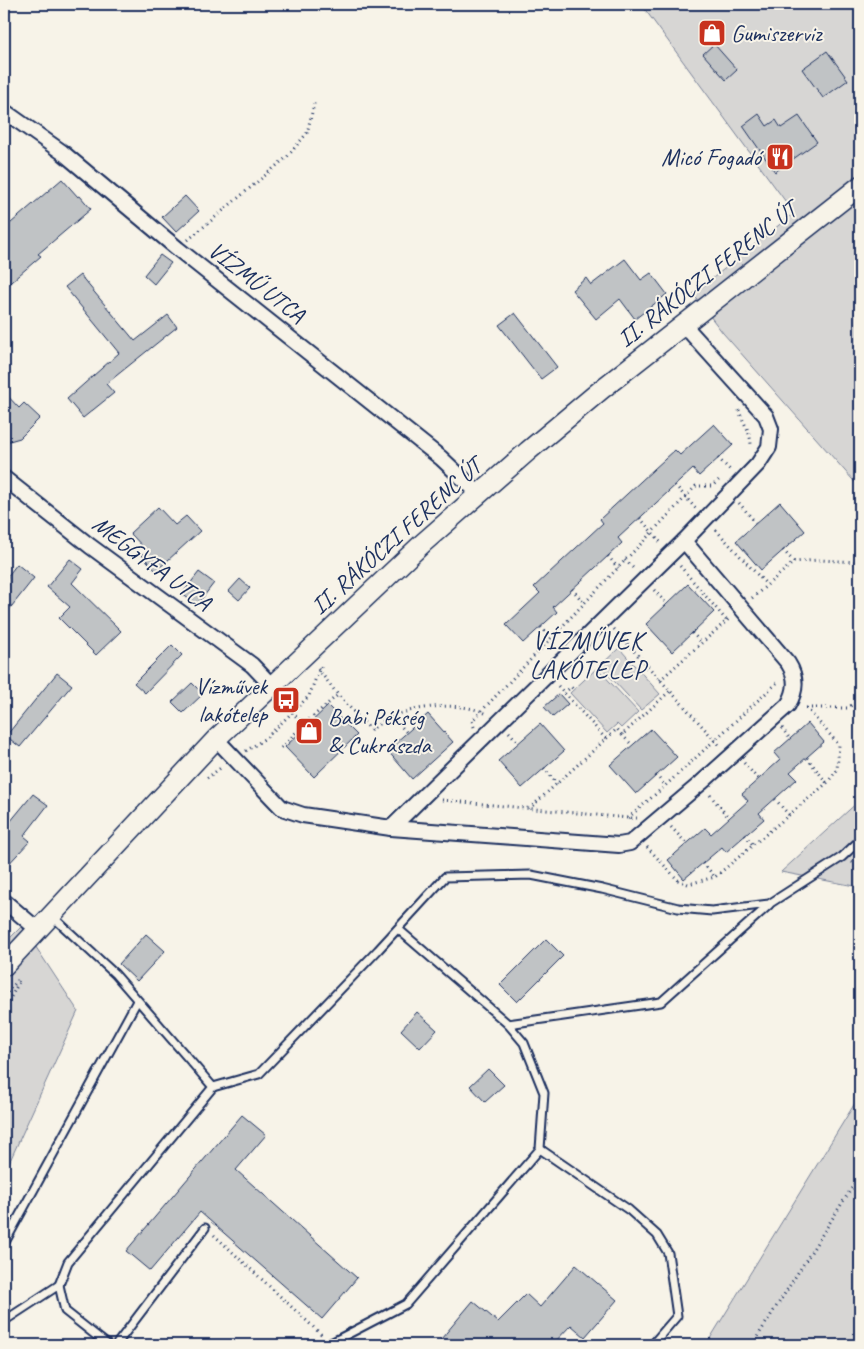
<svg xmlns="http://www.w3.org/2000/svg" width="864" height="1349" font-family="Caveat,sans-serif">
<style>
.green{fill:#d7d6d4;stroke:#798299}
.building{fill:#c0c3c5;stroke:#1b2f5e}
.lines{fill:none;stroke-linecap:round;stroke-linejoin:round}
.lane-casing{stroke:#1b2f5e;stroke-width:11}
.street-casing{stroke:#1b2f5e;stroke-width:18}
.secondary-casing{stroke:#1b2f5e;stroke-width:22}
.path{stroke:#1b2f5e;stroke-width:3;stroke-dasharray:1 4;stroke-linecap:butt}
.lane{stroke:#f7f3e8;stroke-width:7}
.street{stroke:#f7f3e8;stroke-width:14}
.secondary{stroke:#f7f3e8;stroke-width:19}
.labels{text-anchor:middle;stroke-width:4;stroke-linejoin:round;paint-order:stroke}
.poi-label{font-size:24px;fill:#1b2f5e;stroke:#f7f3e8;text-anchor:start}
.street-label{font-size:24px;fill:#1b2f5e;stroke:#f7f3e8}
.neighbourhood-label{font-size:25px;letter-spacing:1px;fill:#1b2f5e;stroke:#f7f3e8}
</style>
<rect width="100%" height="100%" fill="#f7f3e8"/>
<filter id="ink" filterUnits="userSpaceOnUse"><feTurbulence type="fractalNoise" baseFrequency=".02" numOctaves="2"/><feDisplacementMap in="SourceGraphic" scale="10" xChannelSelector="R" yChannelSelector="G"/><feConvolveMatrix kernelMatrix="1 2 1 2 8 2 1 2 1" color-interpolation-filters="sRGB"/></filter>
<g filter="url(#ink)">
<!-- green -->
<g class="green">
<polygon points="641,4 860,4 860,488 723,333 693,294 794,213"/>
<polygon points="619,648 660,694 641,710 600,666"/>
<polygon points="597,668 638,712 621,728 617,724 607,733 570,693"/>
<polygon points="860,800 860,887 781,872"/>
<polygon points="22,926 78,1011 4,1174 4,944"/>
<polygon points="860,1095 860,1345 706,1345"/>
</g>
<!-- building -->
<g class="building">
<polygon points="714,44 737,70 726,80 703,54"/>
<polygon points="827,51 848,80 823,98 802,69"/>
<polygon points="759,114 767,126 776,120 781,128 799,116 817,142 775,172 743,126"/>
<polygon points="62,179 78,197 80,196 91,209 38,254 41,256 4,288 4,229"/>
<polygon points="185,196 199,211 176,232 162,217"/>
<polygon points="160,255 171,263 154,284 144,275"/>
<polygon points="625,259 641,280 651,273 667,294 635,319 620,299 596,319 572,290 586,278 591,285"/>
<polygon points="80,275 135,341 168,315 177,327 106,384 114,393 83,418 67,399 119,353 65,287"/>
<polygon points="515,313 557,367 541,379 499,325"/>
<polygon points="4,392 19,408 24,403 40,418 20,438 6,442 4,427"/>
<polygon points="714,424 733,445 699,476 693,469 618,538 622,543 553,607 557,612 523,643 506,625 540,593 534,587 603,523 600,519 654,469 675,450 680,455"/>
<polygon points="780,502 805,531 761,570 736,541"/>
<polygon points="158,507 175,525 186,516 200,531 156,571 142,555 147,551 130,533"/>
<polygon points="70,559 83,569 72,583 121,631 96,655 59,618 70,607 47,587"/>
<polygon points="17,564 34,578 4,616 4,581"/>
<polygon points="199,572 214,583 197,605 182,594"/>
<polygon points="240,579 250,588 239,600 229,591"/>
<polygon points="688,584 714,612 672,652 646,624"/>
<polygon points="172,645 182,655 145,693 134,683"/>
<polygon points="57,673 72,685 20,747 6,736"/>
<polygon points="192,683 203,694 183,713 172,702"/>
<polygon points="559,694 568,704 553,717 544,707"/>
<polygon points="328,706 357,735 314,777 285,747"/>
<polygon points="428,714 453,742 412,779 387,750"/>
<polygon points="808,723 824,742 790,772 797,779 759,813 764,819 726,852 722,847 684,879 668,860 705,828 711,834 748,801 742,794 780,760 774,753"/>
<polygon points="540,724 564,751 522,788 498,761"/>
<polygon points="651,729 677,757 636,794 610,765"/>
<polygon points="33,794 48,805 24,836 30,841 4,869 4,817 10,822"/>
<polygon points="146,934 165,951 137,981 119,964"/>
<polygon points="546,939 563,956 517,1002 500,985"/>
<polygon points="417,1012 437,1030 420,1048 401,1030"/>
<polygon points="488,1069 504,1085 485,1102 470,1086"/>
<polygon points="242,1115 266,1135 236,1170 357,1278 322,1319 200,1212 150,1271 126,1251"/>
<polygon points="576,1265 617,1300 585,1337 571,1325 552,1345 436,1345 473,1301 498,1322 526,1294 540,1307"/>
</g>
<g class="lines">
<defs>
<g id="lane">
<polyline points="52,916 115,974 213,1087 259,1074 378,950 445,877 531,875 602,889 678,908 712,911 769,904 842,857 860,840"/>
<polyline points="508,1024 661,1002 769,905"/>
<polyline points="540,1149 629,1210 657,1235 668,1253 677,1316 652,1345"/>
<polyline points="4,1244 137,1001"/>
<polyline points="4,1321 59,1285"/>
<polyline points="108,1345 65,1311 59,1285 68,1262 213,1087"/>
<polyline points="116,1345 205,1228"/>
<polyline points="327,1345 406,1304 540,1149 544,1093 524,1043 508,1024 398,929"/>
</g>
<g id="street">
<polyline points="4,111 62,152 178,249 441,458 478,493"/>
<polyline points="4,478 90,546 252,665 271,685"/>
<path d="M216,739L282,808L303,815L391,828L619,845L630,843L701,783L788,705C797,690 797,677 788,663L684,541"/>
<polyline points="391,828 684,541 758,464 769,447 771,429 766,416 683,324"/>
<polyline points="4,901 37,929"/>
</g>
<polyline id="secondary" points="4,966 216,739 423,543 528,451 602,389 860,186"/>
</defs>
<!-- lane casing -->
<use href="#lane" class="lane-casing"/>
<!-- street casing -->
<use href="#street" class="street-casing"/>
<!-- secondary casing -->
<use href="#secondary" class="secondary-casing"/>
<!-- path -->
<g class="path">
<polyline points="188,240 287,157 307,133 315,100"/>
<path d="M739,410C743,423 751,432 751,446"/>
<polyline points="718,458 730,470"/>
<polyline points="675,485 696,509"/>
<polyline points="739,503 756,523"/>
<polyline points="640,518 662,544"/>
<polyline points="716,530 767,585"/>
<polyline points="783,550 794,562"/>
<polyline points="608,556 618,568"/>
<polyline points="625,560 634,569"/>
<polyline points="680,566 727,621"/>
<polyline points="572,589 584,603"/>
<polyline points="654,590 667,604"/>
<polyline points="752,598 794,562 819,560 860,562"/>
<polyline points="541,627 551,638"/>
<polyline points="614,629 721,747"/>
<polyline points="692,633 702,643"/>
<path d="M318,669L338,695L371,730C377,725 384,720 391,717C416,706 462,701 487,714"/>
<polyline points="640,671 647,665"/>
<polyline points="660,680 731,617"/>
<polyline points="558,686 606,739"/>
<polyline points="564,693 571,687 574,690"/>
<polyline points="806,708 847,708 860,700"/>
<polyline points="292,712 306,727"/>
<polyline points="392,716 407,733"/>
<polyline points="474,727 472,721 696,486 712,486 720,479"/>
<polyline points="782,728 790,739"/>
<polyline points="509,732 519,743"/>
<polyline points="622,735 632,745"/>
<polyline points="281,748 304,724 338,695"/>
<polyline points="246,751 267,737 309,696 319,670 323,664"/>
<polyline points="807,758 827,783"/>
<polyline points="744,763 758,779"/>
<polyline points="544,768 557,784"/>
<polyline points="656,775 665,786"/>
<polyline points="207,778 222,767"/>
<polyline points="710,795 729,818"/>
<polyline points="775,799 789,815"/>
<polyline points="442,800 628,818 637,818"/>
<polyline points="529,809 617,729 622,735 670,691"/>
<polyline points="628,818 665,786 779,681"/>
<polyline points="671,827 687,844"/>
<polyline points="745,835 753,845"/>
<polyline points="647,847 678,880 688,884 715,877 827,783 837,770 839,745 804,705"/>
<polyline points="852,862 860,867"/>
<polyline points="703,863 715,877"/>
<polyline points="4,996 20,978"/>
<polyline points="4,1010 19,982"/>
<polyline points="214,1235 323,1336"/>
<polyline points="752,1345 860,1175"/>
</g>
<!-- lane -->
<use href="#lane" class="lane"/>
<!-- street -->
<use href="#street" class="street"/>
<!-- secondary -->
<use href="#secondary" class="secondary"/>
</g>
</g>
<!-- icons -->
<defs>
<symbol id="shop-square" viewBox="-11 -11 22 22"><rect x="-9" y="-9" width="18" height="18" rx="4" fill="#c8321e" stroke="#f7f3e8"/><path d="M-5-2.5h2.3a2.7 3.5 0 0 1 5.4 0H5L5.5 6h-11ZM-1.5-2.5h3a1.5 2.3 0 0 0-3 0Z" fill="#fff"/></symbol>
<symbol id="restaurant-square" viewBox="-11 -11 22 22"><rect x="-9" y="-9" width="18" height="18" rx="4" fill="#c8321e" stroke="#f7f3e8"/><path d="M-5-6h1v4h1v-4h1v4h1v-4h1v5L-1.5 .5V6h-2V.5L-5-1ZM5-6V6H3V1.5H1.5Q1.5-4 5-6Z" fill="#fff"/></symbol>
<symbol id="bus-square" viewBox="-11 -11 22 22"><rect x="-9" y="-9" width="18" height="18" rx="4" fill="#c8321e" stroke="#f7f3e8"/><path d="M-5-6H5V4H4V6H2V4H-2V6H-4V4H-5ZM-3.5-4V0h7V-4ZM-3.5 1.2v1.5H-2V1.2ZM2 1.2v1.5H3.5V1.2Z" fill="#fff"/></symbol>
</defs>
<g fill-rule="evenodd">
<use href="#shop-square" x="696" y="17" width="32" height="32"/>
<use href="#restaurant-square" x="764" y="141" width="32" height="32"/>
<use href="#bus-square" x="270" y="684" width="32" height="32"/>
<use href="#shop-square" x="293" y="715" width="32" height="32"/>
</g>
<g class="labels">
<!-- poi labels -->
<g class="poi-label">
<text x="731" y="41">Gumiszerviz</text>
<text x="761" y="165" text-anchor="end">Micó Fogadó</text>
<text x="267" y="694" text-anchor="end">Vízművek<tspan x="267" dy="28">lakótelep</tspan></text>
<text x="328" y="725">Babi Pékség<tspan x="328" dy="28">&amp; Cukrászda</tspan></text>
</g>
<!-- street labels -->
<g class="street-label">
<text transform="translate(707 274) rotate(-38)" y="8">II. RÁKÓCZI FERENC ÚT</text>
<text transform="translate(257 282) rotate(38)" y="8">VÍZMŰ UTCA</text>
<text transform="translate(396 536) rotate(-42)" y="8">II. RÁKÓCZI FERENC ÚT</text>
<text transform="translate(152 563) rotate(37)" y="8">MEGGYFA UTCA</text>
</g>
<!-- neighbourhood labels -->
<g class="neighbourhood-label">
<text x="588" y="649">VÍZMŰVEK<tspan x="588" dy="29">LAKÓTELEP</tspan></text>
</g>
</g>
<!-- margin -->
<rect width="864" height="1349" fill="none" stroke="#f7f3e8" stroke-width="20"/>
<rect x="10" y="10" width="844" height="1329" fill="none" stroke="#1b2f5e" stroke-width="2" filter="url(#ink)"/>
</svg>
